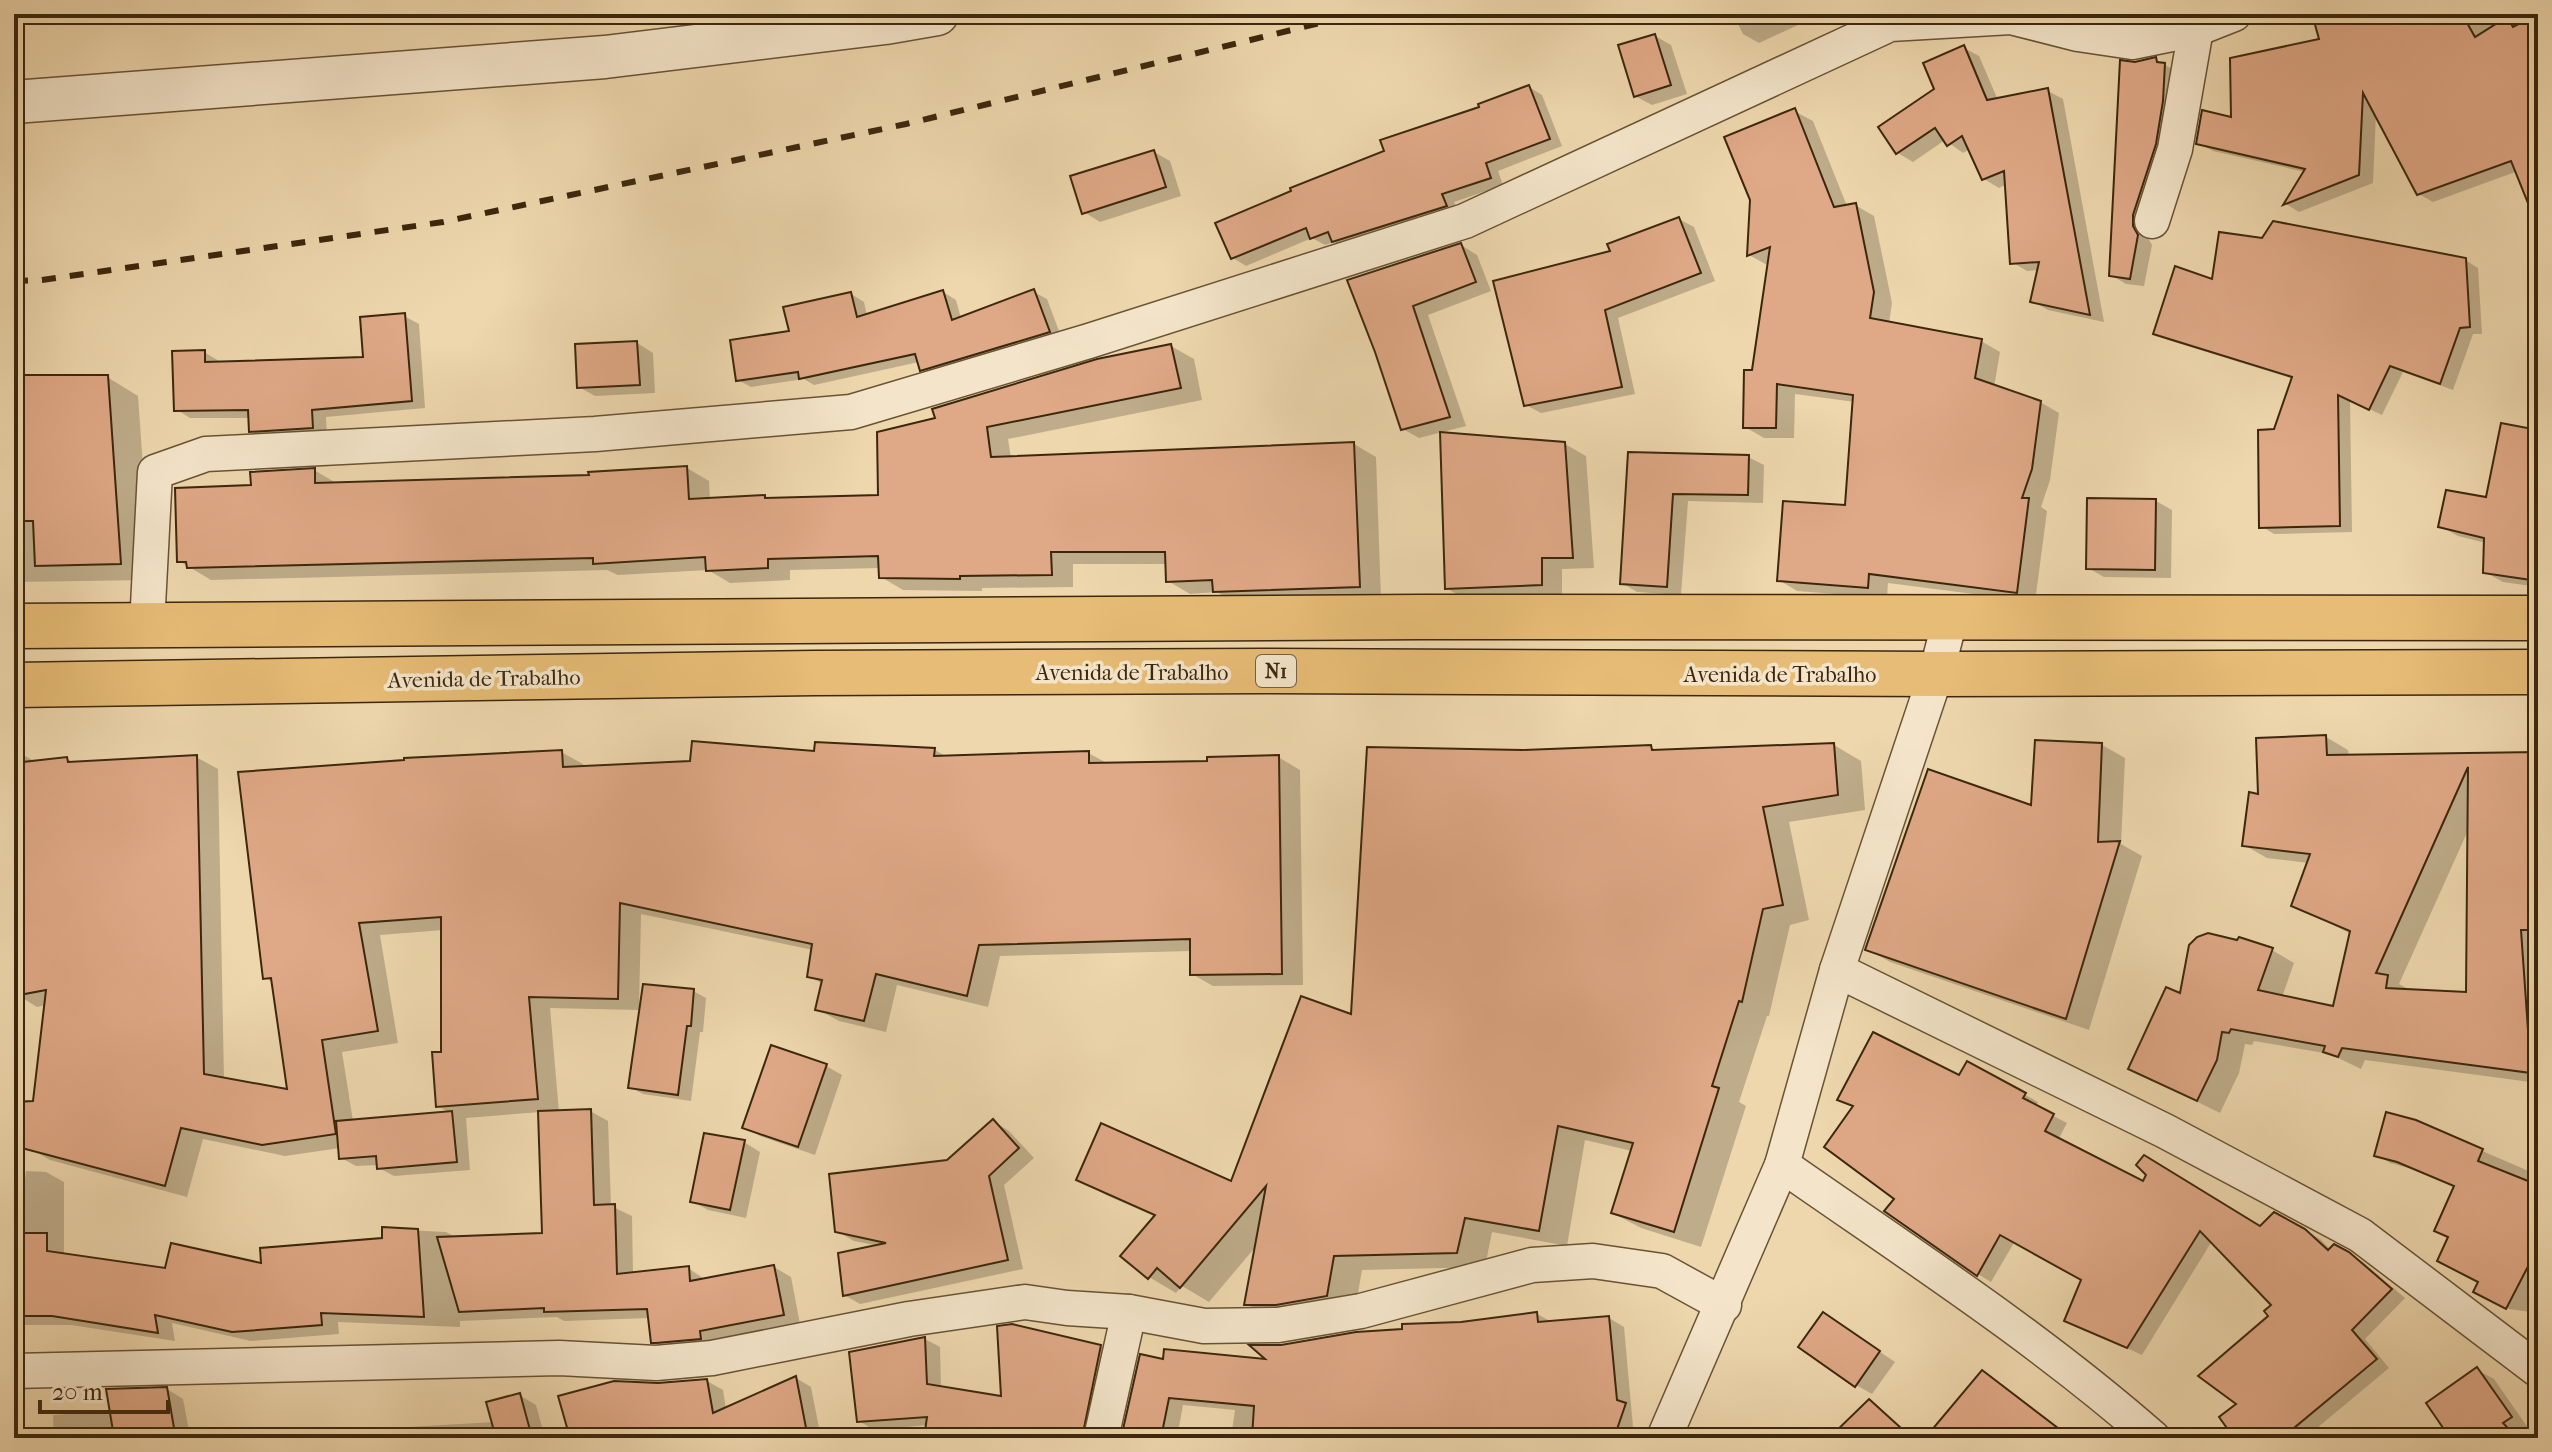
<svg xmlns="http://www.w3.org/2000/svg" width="2552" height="1452" font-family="'IM FELL French Canon',serif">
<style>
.shadow{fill:#0003;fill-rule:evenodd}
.building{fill:#dfa886;stroke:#3c270d;stroke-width:2;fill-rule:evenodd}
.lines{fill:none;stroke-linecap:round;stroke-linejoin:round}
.minor-casing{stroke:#685335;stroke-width:37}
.tertiary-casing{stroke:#685335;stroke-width:45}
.trunk-casing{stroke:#3c270d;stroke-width:47}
.minor{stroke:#f4e5ca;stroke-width:34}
.tertiary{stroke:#f4e5ca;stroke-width:42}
.trunk{stroke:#e7bc76;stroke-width:44}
.rail{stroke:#3c270d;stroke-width:6;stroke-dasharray:14 14;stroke-linecap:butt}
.labels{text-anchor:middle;stroke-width:7;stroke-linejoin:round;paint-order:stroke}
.shield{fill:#f4e5ca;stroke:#736046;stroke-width:2}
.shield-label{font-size:20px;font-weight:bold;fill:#3c270d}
.street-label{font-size:22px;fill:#3c270d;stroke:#f4e5ca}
</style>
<rect width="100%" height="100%" fill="#eed7ad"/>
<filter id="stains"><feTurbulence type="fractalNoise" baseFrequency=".0025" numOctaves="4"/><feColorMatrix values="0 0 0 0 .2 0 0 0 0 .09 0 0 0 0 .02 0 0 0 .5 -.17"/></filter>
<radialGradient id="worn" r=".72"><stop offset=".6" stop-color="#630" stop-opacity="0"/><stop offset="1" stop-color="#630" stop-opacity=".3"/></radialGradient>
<!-- shadow -->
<g class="shadow">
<polygon points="1733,14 1808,14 1811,19 1759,43 1743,34"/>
<polygon points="2160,14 2163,26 2111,24 2095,14"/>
<polygon points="2329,14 2513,14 2520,25 2538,15 2538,177 2518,171 2433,202 2419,194 2376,113 2373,183 2299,212 2286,204 2305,172 2213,151 2198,143 2233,119 2321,41"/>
<polygon points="1655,36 1671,45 1687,94 1652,105 1635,96"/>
<polygon points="1964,48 1979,56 1998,100 2048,91 2063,99 2104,322 2048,310 2032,301 2039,270 2027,271 2012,262 2007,184 1999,188 1984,179 1970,149 1963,153 1945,140 1913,162 1898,153 1881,128 1937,90"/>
<polygon points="2156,60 2179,73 2147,236 2152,245 2144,286 2126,284 2111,275"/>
<polygon points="1529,87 1542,95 1562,146 1498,171 1503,185 1454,202 1459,213 1347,249 1334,242 1325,245 1312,238 1246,266 1233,258 1387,152"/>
<polygon points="1794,111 1813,121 1847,206 1855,205 1874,216 1892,303 1889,324 1981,341 2000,352 1994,387 2040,402 2059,413 2050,480 2041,507 2047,511 2035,602 1888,583 1887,598 1797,591 1779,580 1847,508 1855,402 1795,394 1794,438 1764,438 1745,427 1769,266 1749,255"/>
<polygon points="1154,152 1170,161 1181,196 1100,222 1084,212"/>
<polygon points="1679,219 1694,227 1715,281 1618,318 1635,394 1541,413 1526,405 1613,253"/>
<polygon points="1461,245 1477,255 1491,291 1428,315 1466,426 1419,438 1403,429 1377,351"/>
<polygon points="2465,260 2478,268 2482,334 2473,334 2453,390 2403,372 2382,415 2350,400 2352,532 2274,534 2261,526 2275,431 2294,379 2168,340 2155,333 2214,281"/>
<polygon points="943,292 956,300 961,318 1034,292 1047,299 1062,339 935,377 922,369 919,362 814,385 804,379 751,387 738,380 791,333 851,294 864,302 867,316"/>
<polygon points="404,316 419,324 425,408 326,417 327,436 265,439 251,431 250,418 190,418 176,409 204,352 219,361 219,364 365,358"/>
<polygon points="637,343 653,353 655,393 595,396 579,387"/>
<polygon points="1171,346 1194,359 1202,400 1008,439 1011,458 1354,444 1376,457 1381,599 1237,604 1217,592 1190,594 1168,581 1167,564 1073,564 1073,587 982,588 982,591 903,590 881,577 881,568 790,570 790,580 730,583 708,570 618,575 607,570 211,580 179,561 253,487 314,470 338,484 591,477 687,468 709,481 710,500 880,497 937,419"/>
<polygon points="14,377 107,377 138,396 151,580 14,582"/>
<polygon points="2538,432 2538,587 2503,582 2485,572 2486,543 2458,536 2440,526 2487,499"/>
<polygon points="1565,444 1586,456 1594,568 1562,569 1562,596 1467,600 1446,588"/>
<polygon points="1630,454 1748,457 1764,465 1763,503 1688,501 1681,595 1637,592 1622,583"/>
<polygon points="2156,501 2172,510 2171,578 2104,577 2088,568"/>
<path d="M2326,737L2348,750L2349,757L2538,753V1083L2365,1060L2361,1069L2330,1054L2254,1041L2252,1045L2245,1044L2239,1073L2220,1113L2131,1069L2182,996L2272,950L2294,963L2282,997L2335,1008L2351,934L2294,905L2309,863L2267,858L2244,845L2260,796ZM2470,826L2468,994L2410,990L2399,984Z"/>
<path d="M817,744L935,750L949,758L1088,753L1109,764L1209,763L1278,757L1300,770L1303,985L1213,986L1192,974V951L1000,956L988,1007L897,985L886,1032L839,1021L817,1009L823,984L809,976L813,950L641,914L639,1010L550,1008L559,1112L590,1111L608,1121L611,1206L632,1216L633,1274L688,1268L706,1280L774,1267L791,1277L800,1324L670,1352L653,1341L650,1318L564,1321L557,1317L460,1321V1327L338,1322L339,1334L251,1341L172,1323L175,1341L71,1325H14V1269L26,1171L46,1172L64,1182V1255L167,1270L263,1265L384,1240V1229L446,1232L457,1238L544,1235L540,1112L466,1118L470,1170L394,1176L379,1168V1165L356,1166L341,1158L340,1148L285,1156L203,1139L187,1197L50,1160L29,1148L46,1005L37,1007L16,994L14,986V749L32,760L33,764L67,759L76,764L196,757L218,769L224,1080L289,1091L274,983L265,978L561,752L583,764V768L816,753ZM443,930V1054L438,1106L450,1113L353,1121L342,1052L398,1043L380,935Z"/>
<polygon points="1834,745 1861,761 1865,810 1789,822 1809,920 1790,925 1769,1016 1767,1016 1739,1102 1746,1106 1701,1247 1641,1228 1613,1213 1632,1151 1585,1140 1567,1246 1492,1232 1485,1267 1362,1270 1355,1311 1274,1320 1247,1304 1258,1244 1209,1302 1182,1286 1176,1293 1149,1277 1156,1217 1106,1195 1079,1179 1232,1183 1353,1017 1522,752 1650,747 1658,751"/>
<polygon points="2102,745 2125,758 2121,844 2142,856 2089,1030 1890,962 1867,949 2033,808"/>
<polygon points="693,991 706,998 703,1032 700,1032 691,1101 643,1094 630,1087"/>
<polygon points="1968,1063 2038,1102 2036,1107 2067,1123 2058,1140 2144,1183 2261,1228 2275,1214 2320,1239 2331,1250 2334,1246 2363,1262 2405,1298 2365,1339 2389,1368 2305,1438 2237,1438 2240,1404 2274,1305 2212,1241 2142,1355 2066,1320 2084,1280 2015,1241 1991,1282 1978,1274 1897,1199 1855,1108 1840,1099 1960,1078"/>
<polygon points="826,1066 842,1075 815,1155 760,1136 744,1127"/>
<polygon points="993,1121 1009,1131 1034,1158 1004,1185 1023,1269 860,1304 844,1295 880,1246 854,1241 837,1231 948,1162"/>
<polygon points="2415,1122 2538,1175 2538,1313 2509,1309 2489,1299 2450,1238 2456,1187 2412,1169 2390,1163 2377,1155"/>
<polygon points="744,1142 760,1152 746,1218 708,1210 692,1201"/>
<polygon points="1537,1314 1552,1322 1609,1318 1624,1327 1634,1438 1619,1435 1619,1438 1231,1438 1235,1410 1183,1405 1177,1438 1124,1438 1165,1362 1271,1361 1281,1347"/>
<polygon points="1824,1314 1895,1362 1872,1394 1856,1385"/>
<polygon points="925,1339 940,1347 941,1388 1004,1398 1100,1347 1115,1355 1097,1438 926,1438 928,1425 874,1430 859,1421"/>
<polygon points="2477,1370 2494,1379 2535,1438 2453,1438"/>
<polygon points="1982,1373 1996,1381 2072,1438 1929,1438"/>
<polygon points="796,1378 811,1387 821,1438 572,1438 658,1385 707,1381 723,1390 726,1409"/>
<polygon points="167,1389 183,1399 190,1436 244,1430 257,1438 54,1438 53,1415 111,1411"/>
<polygon points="519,1395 536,1405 545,1438 376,1438 375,1429 494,1422"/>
</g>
<!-- building -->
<g class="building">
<polygon points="2123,14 2147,14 2148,18 2131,22 2122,20"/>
<polygon points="2312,14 2462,14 2475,37 2507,17 2513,27 2538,14 2538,223 2536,223 2511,161 2417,195 2363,93 2359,175 2283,205 2305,169 2196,144 2202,110 2231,117 2230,58 2319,39"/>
<polygon points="1655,34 1671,85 1634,97 1618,45"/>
<polygon points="1964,45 1987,100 2048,88 2090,315 2030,302 2039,262 2010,264 2004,171 1982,180 1962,136 1947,146 1935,128 1896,154 1878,127 1934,89 1923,63"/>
<polygon points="2156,57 2157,62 2165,63 2163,101 2156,144 2133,215 2133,226 2138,235 2130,279 2109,276 2120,60 2135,62"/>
<polygon points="1529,85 1550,139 1486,163 1491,178 1442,194 1447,206 1332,242 1328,232 1310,239 1306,228 1231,259 1215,223 1291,191 1290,188 1384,151 1380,140 1479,107 1478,104"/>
<polygon points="1795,108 1834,207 1856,203 1874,292 1870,318 1982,339 1975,378 2041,401 2032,469 2022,498 2029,498 2017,593 1869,574 1868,588 1777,581 1783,501 1845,505 1853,395 1777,384 1776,428 1743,428 1744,370 1752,370 1770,247 1747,256 1750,200 1724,137"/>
<polygon points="1154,150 1166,187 1082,214 1070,176"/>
<polygon points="1679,217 1701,273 1605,310 1622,387 1524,406 1493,281 1610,251 1607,244"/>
<polygon points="2273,221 2466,258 2470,327 2460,328 2440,384 2390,366 2369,410 2338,395 2340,526 2259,528 2258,430 2274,429 2292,377 2153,334 2175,266 2212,279 2219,232 2262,238"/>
<polygon points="1461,243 1476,282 1413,306 1450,417 1401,430 1375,352 1347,280"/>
<polygon points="1034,289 1050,332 920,371 915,354 799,379 798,372 736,381 730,340 789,331 783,307 851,292 857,317 943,290 952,320"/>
<polygon points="405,313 412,401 312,410 313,428 249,432 248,410 174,411 172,351 205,350 205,362 363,357 360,317"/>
<polygon points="637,341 640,385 577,388 575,344"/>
<polygon points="1171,344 1181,388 987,427 991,457 1354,442 1360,587 1213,592 1212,580 1166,582 1165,552 1051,552 1052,575 960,576 960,579 879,578 878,556 768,559 768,568 706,571 705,557 593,564 593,558 187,568 186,562 177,562 175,488 251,485 250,472 315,468 315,483 589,475 588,472 687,466 689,499 765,495 765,498 878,495 877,432 935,418 932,409 1097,359"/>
<polygon points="14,375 108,375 121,564 35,566 33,521 14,521"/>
<polygon points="2501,423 2538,430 2538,581 2483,573 2484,538 2438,527 2446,490 2486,497"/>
<polygon points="1440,432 1565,442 1573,558 1542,558 1542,585 1445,589"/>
<polygon points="1628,452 1749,455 1748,495 1673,494 1667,587 1620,584"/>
<polygon points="2087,498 2156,499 2155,570 2086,569"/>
<path d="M2326,735L2327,755L2538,752V930H2521L2531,1073L2342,1048L2338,1057L2323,1052L2325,1046L2231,1029L2229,1033L2222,1032L2217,1060L2197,1101L2128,1069L2166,987L2180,993L2189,945L2197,937L2208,933L2237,940L2239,937L2273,948L2258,990L2333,1006L2350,931L2291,906L2310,854L2242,846L2249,792L2258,794L2256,738ZM2468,767L2466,992L2386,988L2388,975L2376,973Z"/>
<polygon points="2035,740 2102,743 2098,842 2120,841 2066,1019 1865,950 1928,769 2031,805"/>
<polygon points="692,741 814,751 815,742 935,748 934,756 1089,751 1089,763 1207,761 1207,757 1279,755 1282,974 1190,975 1190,939 979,945 967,996 876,974 864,1021 815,1010 822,980 807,977 812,944 620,903 618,999 529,997 538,1099 436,1107 432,1052 441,1052 441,917 359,923 378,1031 322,1040 336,1134 262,1145 181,1128 165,1186 14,1146 14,1102 33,1101 46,990 14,996 14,763 67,757 68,762 197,755 204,1074 287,1089 271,978 263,979 238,772 404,760 404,758 562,750 563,767 690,761"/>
<polygon points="1834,743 1838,795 1763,807 1783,905 1763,909 1742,1002 1739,1001 1712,1086 1719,1088 1674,1232 1611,1213 1633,1143 1558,1126 1539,1231 1465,1218 1457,1253 1334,1256 1327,1296 1276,1305 1244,1305 1266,1186 1180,1288 1157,1268 1148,1279 1120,1256 1155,1215 1076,1180 1101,1123 1231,1181 1301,996 1351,1014 1367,747 1522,750 1651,745 1652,750"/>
<polygon points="643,984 694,989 691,1026 687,1026 678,1095 628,1088"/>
<polygon points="1873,1032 1959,1075 1967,1061 2026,1093 2023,1098 2054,1114 2045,1131 2143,1181 2146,1175 2136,1165 2144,1155 2260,1226 2274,1212 2305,1229 2328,1250 2334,1244 2349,1252 2392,1289 2352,1330 2377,1359 2282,1438 2234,1438 2219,1417 2236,1404 2198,1376 2268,1316 2264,1311 2271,1305 2200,1231 2127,1348 2064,1321 2081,1280 2000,1235 1977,1276 1884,1211 1894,1199 1824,1147 1853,1106 1837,1100"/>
<polygon points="771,1045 827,1064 798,1147 742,1128"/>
<polygon points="591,1109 594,1205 615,1204 617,1274 689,1266 690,1281 774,1265 784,1315 700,1331 701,1339 656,1343 651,1343 647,1309 544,1312 544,1308 459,1312 437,1237 542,1233 538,1111"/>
<polygon points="452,1111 457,1162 377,1169 376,1156 339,1159 336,1121"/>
<polygon points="2386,1112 2416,1120 2483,1149 2478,1161 2538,1185 2538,1247 2506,1309 2473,1292 2478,1282 2437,1261 2448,1237 2434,1231 2454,1186 2397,1162 2374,1156"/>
<polygon points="993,1119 1019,1148 989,1176 1008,1260 843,1296 838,1253 886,1243 835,1232 829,1174 947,1160"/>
<polygon points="704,1133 745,1140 730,1210 690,1202"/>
<polygon points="382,1227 418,1229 424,1317 321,1313 322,1325 232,1332 155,1315 158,1333 52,1316 14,1316 14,1233 47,1233 47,1251 165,1268 171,1243 261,1263 260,1248 382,1238"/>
<polygon points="1537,1312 1538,1322 1609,1316 1617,1400 1626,1403 1614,1438 1252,1438 1254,1406 1169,1398 1161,1438 1121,1438 1140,1354 1163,1359 1164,1349 1265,1359 1249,1345 1281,1345 1356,1332 1402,1329 1402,1324 1461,1322"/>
<polygon points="1823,1312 1880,1351 1855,1387 1798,1347"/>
<polygon points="1012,1324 1101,1345 1082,1438 924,1438 927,1417 857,1422 849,1352 925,1337 927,1384 1001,1396 997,1326"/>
<polygon points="2477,1367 2512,1417 2503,1423 2517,1438 2450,1438 2426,1403"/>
<polygon points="1982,1370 2071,1438 1925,1438"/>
<polygon points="796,1376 808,1438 570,1438 558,1396 614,1381 658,1383 707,1379 713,1413"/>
<polygon points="167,1387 174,1428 114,1437 106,1389"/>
<polygon points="520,1393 530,1430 496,1438 486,1402"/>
<polygon points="1869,1399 1912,1438 1829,1438"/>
</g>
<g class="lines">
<defs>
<g id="minor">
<polyline points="2152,221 2175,149 2196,29"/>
<polyline points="147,625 155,472 206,454 595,434 851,412 1089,341 1465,221 1890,24 2011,17 2078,34 2132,42 2196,29 2234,14"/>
<polyline points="1837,970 2165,1131 2360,1235 2538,1370"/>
<path d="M1782,1165C1908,1253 2038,1337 2153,1438"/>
<polyline points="14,1371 559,1358 656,1363 712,1358 909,1319 1025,1302 1067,1308 1129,1312 1204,1326 1278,1325 1361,1311 1532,1265 1593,1261 1662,1271 1724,1305"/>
<polyline points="1101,1438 1129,1312"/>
<polyline points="1664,1438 1782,1165 1837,970 1936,674 1951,616"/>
</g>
<polyline id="tertiary" points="14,102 605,57 885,23 937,14"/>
<g id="trunk">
<polyline points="14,626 1420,617 2538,618"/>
<polyline points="14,685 815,673 1265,671 1936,674 2538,672"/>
</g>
</defs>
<!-- minor casing -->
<use href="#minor" class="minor-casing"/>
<!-- tertiary casing -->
<use href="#tertiary" class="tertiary-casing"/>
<!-- trunk casing -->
<use href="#trunk" class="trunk-casing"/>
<!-- minor -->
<use href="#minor" class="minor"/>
<!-- tertiary -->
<use href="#tertiary" class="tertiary"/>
<!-- trunk -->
<use href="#trunk" class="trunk"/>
<!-- rail -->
<polyline class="rail" points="14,281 42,280 443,222 906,124 1357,14"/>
</g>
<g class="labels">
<!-- shield labels -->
<rect class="shield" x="1256" y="655" width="40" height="32" rx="6"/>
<g class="shield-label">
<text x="1276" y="678">N1</text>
</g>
<!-- street labels -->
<g class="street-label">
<text x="1132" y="680">Avenida de Trabalho</text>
<text x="1780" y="682">Avenida de Trabalho</text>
<text transform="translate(484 678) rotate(-1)" y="8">Avenida de Trabalho</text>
</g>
</g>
<!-- margin -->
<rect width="2552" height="1452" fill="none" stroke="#eed7ad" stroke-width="48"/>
<rect x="16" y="16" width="2520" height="1420" fill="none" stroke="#3c270d" stroke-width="4"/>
<rect x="24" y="24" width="2504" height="1404" fill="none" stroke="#3c270d" stroke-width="2"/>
<!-- scale -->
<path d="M40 1400v12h128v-12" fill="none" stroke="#3c270d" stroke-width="4"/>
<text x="52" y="1400" font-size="24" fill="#3c270d" stroke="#f4e5ca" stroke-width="6" paint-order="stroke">20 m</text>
<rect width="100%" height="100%" filter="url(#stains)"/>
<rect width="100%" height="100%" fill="url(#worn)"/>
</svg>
